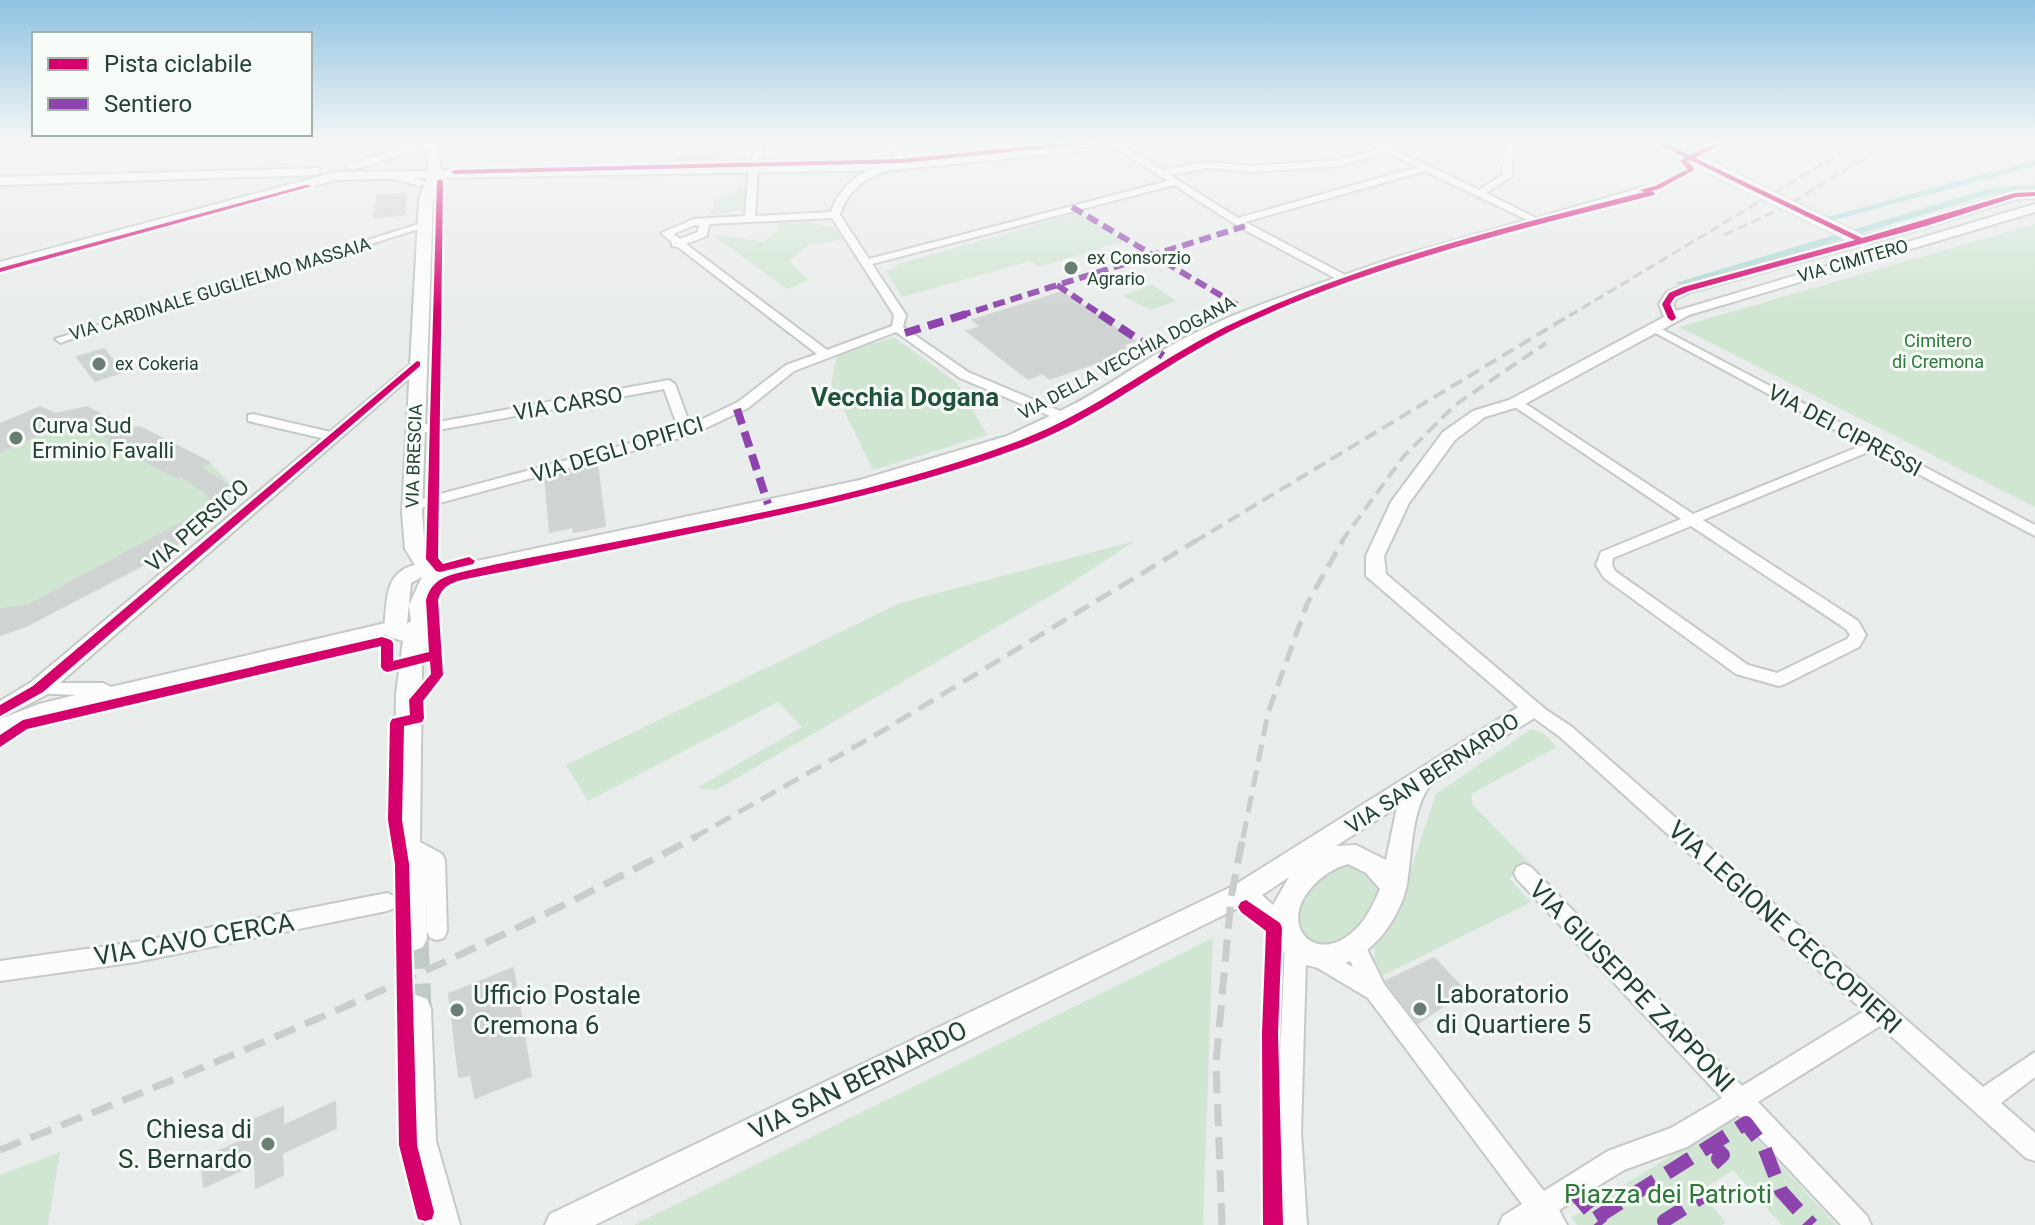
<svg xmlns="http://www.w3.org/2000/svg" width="2035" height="1225" font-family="Roboto,sans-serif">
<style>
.green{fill:#d1e5d3}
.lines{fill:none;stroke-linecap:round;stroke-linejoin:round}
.canal{fill:#aadad6;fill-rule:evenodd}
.building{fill:#cfd3d1;stroke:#d0d5d2;stroke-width:2}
.secondary-tunnel{stroke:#c1cac5;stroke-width:31;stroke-dasharray:31 15;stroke-linecap:butt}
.minor-casing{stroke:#c5c9c7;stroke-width:4}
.tertiary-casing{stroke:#c5c9c7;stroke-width:4}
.secondary-casing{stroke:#c3cac7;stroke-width:4}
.minor{fill:#fcfcfc;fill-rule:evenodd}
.tertiary{fill:#fcfcfc;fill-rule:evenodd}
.secondary{fill:#fcfcfc;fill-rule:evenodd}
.rail-far3{stroke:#c9cdcb;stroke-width:3;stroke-dasharray:10 5;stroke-linecap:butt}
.rail-far2{stroke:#c9cdcb;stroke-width:4;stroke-dasharray:13 7;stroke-linecap:butt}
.rail-far1{stroke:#c9cdcb;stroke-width:5;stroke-dasharray:17 9;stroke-linecap:butt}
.rail{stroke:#c9cdcb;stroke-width:7;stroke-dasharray:22 11;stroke-linecap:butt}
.tertiary-bridge-casing{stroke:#c5c9c7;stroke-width:14;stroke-linecap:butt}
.tertiary-bridge{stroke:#fcfcfc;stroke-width:12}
.quiet-far2{stroke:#8e44ad;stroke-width:6;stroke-dasharray:12 6;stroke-linecap:butt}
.quiet-far1{stroke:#8e44ad;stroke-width:8;stroke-dasharray:16 8;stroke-linecap:butt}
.quiet{stroke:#8e44ad;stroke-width:14;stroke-dasharray:28 14;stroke-linecap:butt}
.cycleway-casing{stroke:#f7fbf8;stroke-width:5}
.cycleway{fill:#d6006c;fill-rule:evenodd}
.poi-dot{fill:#697d73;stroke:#f7fbf8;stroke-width:3}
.labels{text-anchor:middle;stroke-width:6;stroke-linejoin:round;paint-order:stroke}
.far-poi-label{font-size:18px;fill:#254133;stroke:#f7fbf8;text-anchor:start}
.far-street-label{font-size:18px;fill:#254133;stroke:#f7fbf8}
.far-park-label{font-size:18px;fill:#2f773b;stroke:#f7fbf8}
.street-label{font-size:22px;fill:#254133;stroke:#f7fbf8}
.poi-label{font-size:22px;fill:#254133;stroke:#f7fbf8;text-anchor:start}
.far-district-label{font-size:26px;font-weight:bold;fill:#20533b;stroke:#f7fbf8}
.near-street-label{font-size:26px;fill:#254133;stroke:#f7fbf8}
.near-poi-label{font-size:26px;fill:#254133;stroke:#f7fbf8;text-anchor:start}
.near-park-label{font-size:26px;fill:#2f773b;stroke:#f7fbf8}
</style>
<rect width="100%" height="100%" fill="#e8ecea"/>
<!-- green -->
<g class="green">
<polygon points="735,171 745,172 744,210 707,216 714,208 714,200 737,194 737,185 744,183"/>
<polygon points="1078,213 1125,241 1039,267 1030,261 902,297 886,271 897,268 895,265"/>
<polygon points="807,222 833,227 844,239 809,245 789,261 808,280 787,289 712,234 764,242 777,230 778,223"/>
<polygon points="2035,224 2035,507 1679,327"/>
<polygon points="1152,284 1176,301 1151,310 1123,296"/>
<polygon points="894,337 957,383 987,435 873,470 831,384 837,355"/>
<polygon points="40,407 55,414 87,409 140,427 209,462 241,494 168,551 26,626 0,635 0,424"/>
<polygon points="1135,541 1057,592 716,790 697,788 802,727 778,702 588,801 566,765 900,603"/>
<polygon points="1531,729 1544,734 1557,747 1471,794 1473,805 1531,864 1509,878 1531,902 1382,976 1374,958 1375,947 1398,908 1436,794"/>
<polygon points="1349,863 1364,867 1383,889 1378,902 1348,940 1316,947 1303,939 1294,907 1333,865"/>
<polygon points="1213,938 1203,1225 634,1225"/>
<polygon points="1735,1116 1836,1225 1782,1225 1733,1170 1699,1192 1726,1222 1722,1225 1577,1225 1571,1218"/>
<polygon points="60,1152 48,1225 0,1225 0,1175"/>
</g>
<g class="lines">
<!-- canal -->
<g class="canal">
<polygon points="2035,160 2035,166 1830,221 1824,218"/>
<polygon points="2035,185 2035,191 1996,193 1685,286 1675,283 1991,188"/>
</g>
</g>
<!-- building -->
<g class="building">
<polygon points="686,142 723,142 717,159 678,160"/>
<polygon points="406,193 405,214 374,218 377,196"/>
<polygon points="1062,292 1135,341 1122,345 1130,351 1050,379 1042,373 1028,379 967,331 981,327 973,320"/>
<polygon points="104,349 122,372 95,381 77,357"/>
<polygon points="40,407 55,414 87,407 132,430 140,427 209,462 199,467 225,483 232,494 210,500 204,491 181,476 178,478 108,442 111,440 74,419 0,452 0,424"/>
<polygon points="597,464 605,526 574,532 573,527 550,532 545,478"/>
<polygon points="220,502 224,508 168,552 26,626 0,635 0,609 29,605"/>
<polygon points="1434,958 1465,991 1418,1023 1386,981"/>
<polygon points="513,968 531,1076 475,1098 471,1075 459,1077 449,994"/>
<polygon points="335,1102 336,1128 282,1153 283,1175 256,1188 255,1164 204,1187 201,1159 255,1135 255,1119 283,1107 283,1126"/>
</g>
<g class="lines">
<!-- secondary-tunnel -->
<polyline class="secondary-tunnel" points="413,938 416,1009"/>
<defs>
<g id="minor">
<polygon points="313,142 361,142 357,145 317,145"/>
<path d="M757,142H765L760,161L895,158L886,142H894L904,158H926V162L923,163L758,166L755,216L831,212C839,186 865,165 892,165V169C867,177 848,188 840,215L869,259L1168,181L1112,146V142H1118L1163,170L1208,162L1251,166L1338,160L1380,149L1368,142H1379L1479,190L1502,175L1506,142H1538L1552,147L1548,150L1522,142L1513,146L1512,176L1486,193L1536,218L1644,187L1649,190L1401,262L1253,314L1193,342L1068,420L1017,442L863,488L434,580L429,579L426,575L434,570L860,480L1007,436L1050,416L960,378L896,332L794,371L748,408L691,435L417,509H407L405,506L407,503L679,430L664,389L416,434L409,430L411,427L669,380L675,384L690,425L738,402L786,365L817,354L678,247L672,246V242L661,233L694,219L745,216L749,167L659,169L656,168V164L751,161ZM1387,153L1418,167L1238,218L1170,175L1208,168L1251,172L1338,166ZM1425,171L1527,220L1393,258L1345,275L1245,222ZM1174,185L1241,228L1335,278C1285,296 1235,312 1187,337C1143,359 1105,390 1060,411L968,372L903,327L906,315L872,264ZM832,218L894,315L892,326L827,350L686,244L707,236L709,224ZM695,225H699L698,232L680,239L673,234Z"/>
<polygon points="1068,142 1096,142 1030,152 1026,149"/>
<polygon points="422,223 431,225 65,341 61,343 55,339"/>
<path d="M1654,325L2035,525V536L1873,450L1703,520L1858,621L1866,635L1859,647L1785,684L1779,686L1736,674L1604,578L1596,565L1601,552L1681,519L1509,403L1515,399L1520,400L1693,514L1863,445L1650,330V326ZM1691,526L1846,629L1850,635L1847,639L1777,673L1748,665L1615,571L1612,565L1613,558Z"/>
<polygon points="253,414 335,433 337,436 330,440 248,421 248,415"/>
<polygon points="394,621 402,627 400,631 48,715 0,733 0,719 39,704 76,695 32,693 29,689 32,685 38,683 103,683 111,687"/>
<polygon points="1533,701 1572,727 1983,1087 2035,1052 2035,1077 2001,1103 2035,1133 2035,1161 2026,1158 1880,1026 1758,1102 1867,1216 1871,1225 1841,1225 1738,1115 1687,1147 1624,1170 1559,1210 1567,1225 1499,1225 1503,1216 1522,1204 1368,998 1306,961 1301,1132 1307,1225 1281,1225 1277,1132 1285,945 1289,938 1296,935 1303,938 1306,953 1315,947 1353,967 1344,948 1347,941 1355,938 1363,941 1384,984 1544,1191 1608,1151 1671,1128 1722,1098 1517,879 1514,873 1517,867 1524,864 1531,867 1742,1086 1864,1011 1560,737 1527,713 1524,708 1527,703"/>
<polygon points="407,835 442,854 445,860 447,931 444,938 437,940 430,938 427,931 425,864 400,849 397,843 400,837"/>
<polygon points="387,893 394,896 397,902 394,908 387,911 136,962 0,981 0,961 136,942"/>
</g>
<g id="tertiary">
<polygon points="387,171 424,181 426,183 420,186 383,176 381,174"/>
<path d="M2035,190V198L2016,199L1927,227L1691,292L1677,298L1673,304L1676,311L2035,204V212L1689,315L1521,406L1485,417L1455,440L1409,503L1384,556L1386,574L1544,708L1541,714C1522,726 1436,776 1428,788C1411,814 1412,854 1407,884C1397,935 1340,994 1287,955C1281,950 1277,941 1272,936C1262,926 1250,917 1240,907L595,1225H545L550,1214L1233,886L1518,707L1366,576V556L1391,502L1443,432L1473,411L1509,400L1664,317L1659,304L1667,292L1681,286L1919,221L2011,192ZM1397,807L1386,860L1356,845L1336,846ZM1348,864L1366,873L1380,889C1372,907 1365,923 1349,935C1313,963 1278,924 1312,887C1322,876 1333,868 1348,864ZM1289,877L1273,905L1262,895Z"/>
<polygon points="417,359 422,361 422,367 46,695 0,719 0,701 30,683"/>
</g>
<g id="secondary">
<path d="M418,142H438L441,170L894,162L1096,142H1139L1133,146L894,170L440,178L433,200L422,513L425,549L445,575L431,605L433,621L422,664L420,843L426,859L427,938L423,947L413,951L403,947L399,938L398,859L394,843L396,694L403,641L387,636L384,631C387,604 383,572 415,565L405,549L402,513L419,200L427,178L336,180L0,270V262L336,172L428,171L427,147L352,170L346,166ZM422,577L409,605L411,621L407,624L411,583Z"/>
<polygon points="319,168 319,174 315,175 0,185 0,177"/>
<polygon points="416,995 427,999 431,1009 436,1141 460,1225 424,1225 402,1141 401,1009 405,999"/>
</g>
</defs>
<!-- minor casing -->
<use href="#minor" class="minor-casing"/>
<!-- tertiary casing -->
<use href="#tertiary" class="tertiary-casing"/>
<!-- secondary casing -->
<use href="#secondary" class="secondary-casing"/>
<!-- minor -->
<use href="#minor" class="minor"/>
<!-- tertiary -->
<use href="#tertiary" class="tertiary"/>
<!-- secondary -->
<use href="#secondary" class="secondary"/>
<!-- rail-far3 -->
<g class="rail-far3">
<polyline points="1724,235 1783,208 1891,142"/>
<polyline points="1569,316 1859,142"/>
</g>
<!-- rail-far2 -->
<g class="rail-far2">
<polyline points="1194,542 1572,314"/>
<polyline points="1341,542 1404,456 1455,405 1546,343"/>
</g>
<!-- rail-far1 -->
<g class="rail-far1">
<polyline points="693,838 879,733 1197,540"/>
<polyline points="1243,838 1268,713 1307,604 1343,540"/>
</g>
<!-- rail -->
<g class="rail">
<path d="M0,1150C237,1055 472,958 697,836"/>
<polyline points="1222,1225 1216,1063 1231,898 1243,836"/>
</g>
<defs>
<polyline id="tertiary-bridge" points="1658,142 1862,241"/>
</defs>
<!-- tertiary-bridge casing -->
<use href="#tertiary-bridge" class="tertiary-bridge-casing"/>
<!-- tertiary-bridge -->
<use href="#tertiary-bridge" class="tertiary-bridge"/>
<!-- quiet-far2 -->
<g class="quiet-far2">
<polyline points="1072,207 1242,308"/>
<polyline points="1057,285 1103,316"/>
<polyline points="959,316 1245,226"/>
</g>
<!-- quiet-far1 -->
<g class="quiet-far1">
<polyline points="1100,314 1163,356"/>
<polyline points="905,333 966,314"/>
<polyline points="737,409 768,504"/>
</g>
<!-- quiet -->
<g class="quiet">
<polyline points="1713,1145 1723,1155 1718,1159 1730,1172"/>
<polyline points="1571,1189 1602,1225"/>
<polyline points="1596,1218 1746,1123 1764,1147 1781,1191 1812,1225"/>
<polyline points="1667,1225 1664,1221 1703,1196"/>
</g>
<defs>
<g id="cycleway">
<polygon points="1071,142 1095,142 1092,144 901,163 454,174 451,172 454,170 901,159"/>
<path d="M1655,142H1663L1690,155L1718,142H1726L1695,158L1862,238L2015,193L2035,192V196L2016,197L1926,226L1689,291L1675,297L1670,304L1676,318L1672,321L1668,318L1662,304L1669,293L1683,287L1855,240L1690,160L1687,161L1694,168V170L1659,189L1651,191L1655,193L1654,195C1516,230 1374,264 1245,324C1170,359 1107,413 1030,444C928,483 820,507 713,529C631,546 548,563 466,579C452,582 442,586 438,600L443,675L423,701L424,718L422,722L404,726L402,820L409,864L417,1145L434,1212L432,1219L425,1221L418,1219L416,1212L399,1145L395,864L388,820L390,723L392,719L410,715L409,700L431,674L430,661L387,672L383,670L381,667V646L27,729L0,747V735L23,720L382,637L391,640L393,643V661L429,652L426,600C430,585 439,578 454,574C505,561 558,553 609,543C748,516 889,490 1021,440C1099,410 1163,355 1238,321C1368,260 1510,226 1649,191L1644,192L1640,190L1655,186L1688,169L1680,161L1685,158Z"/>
<polygon points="440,179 443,181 438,558 443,564 469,557 475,561 473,564 440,572 436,571 426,559 437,181"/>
<polygon points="306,185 312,186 0,272 0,268"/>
<polygon points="417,361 420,362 420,366 43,692 0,716 0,705 33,686"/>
<polygon points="1246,900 1280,923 1282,928 1278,1033 1283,1225 1263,1225 1262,1033 1266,931 1241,912 1238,907 1241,902"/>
</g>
</defs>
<!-- cycleway casing -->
<use href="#cycleway" class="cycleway-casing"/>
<!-- cycleway -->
<use href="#cycleway" class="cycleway"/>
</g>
<!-- sky -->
<linearGradient id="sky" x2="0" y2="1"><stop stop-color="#8fc3e1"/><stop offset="0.45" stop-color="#f5f6f6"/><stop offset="1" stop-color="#f5f6f6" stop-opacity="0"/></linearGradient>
<rect width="2035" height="314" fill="url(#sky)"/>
<!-- markers -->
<g class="poi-dot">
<circle cx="1071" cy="268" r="8"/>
<circle cx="99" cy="364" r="8"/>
<circle cx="16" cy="438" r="8"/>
<circle cx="1420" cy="1009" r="8"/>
<circle cx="457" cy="1010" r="8"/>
<circle cx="268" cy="1144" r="8"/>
</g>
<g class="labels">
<!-- far-poi labels -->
<g class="far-poi-label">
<text x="1087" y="264">ex Consorzio<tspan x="1087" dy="21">Agrario</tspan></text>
<text x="115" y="370">ex Cokeria</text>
</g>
<!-- far-street labels -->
<g class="far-street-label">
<text transform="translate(1853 261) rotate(-16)" y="6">VIA CIMITERO</text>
<text transform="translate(220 289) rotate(-17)" y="6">VIA CARDINALE GUGLIELMO MASSAIA</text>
<text transform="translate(1127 358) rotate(-28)" y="6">VIA DELLA VECCHIA DOGANA</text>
<text transform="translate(414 456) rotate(-88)" y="6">VIA BRESCIA</text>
</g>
<!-- far-park labels -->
<g class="far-park-label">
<text x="1938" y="347">Cimitero<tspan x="1938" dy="21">di Cremona</tspan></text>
</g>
<!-- street labels -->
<g class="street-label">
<text transform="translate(568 403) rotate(-10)" y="8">VIA CARSO</text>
<text transform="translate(1845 430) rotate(28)" y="8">VIA DEI CIPRESSI</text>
<text transform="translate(617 449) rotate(-17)" y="8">VIA DEGLI OPIFICI</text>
<text transform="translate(197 525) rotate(-41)" y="8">VIA PERSICO</text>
<text transform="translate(1432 773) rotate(-33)" y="8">VIA SAN BERNARDO</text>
</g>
<!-- poi labels -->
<g class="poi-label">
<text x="32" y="433">Curva Sud<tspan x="32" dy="25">Erminio Favalli</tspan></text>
</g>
<!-- far-district labels -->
<g class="far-district-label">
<text x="905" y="406">Vecchia Dogana</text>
</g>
<!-- near-street labels -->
<g class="near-street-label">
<text transform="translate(1785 927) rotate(42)" y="9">VIA LEGIONE CECCOPIERI</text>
<text transform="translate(194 939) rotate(-10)" y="9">VIA CAVO CERCA</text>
<text transform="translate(1632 986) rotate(46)" y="9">VIA GIUSEPPE ZAPPONI</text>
<text transform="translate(858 1080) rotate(-26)" y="9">VIA SAN BERNARDO</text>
</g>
<!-- near-poi labels -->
<g class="near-poi-label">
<text x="1436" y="1003">Laboratorio<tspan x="1436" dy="30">di Quartiere 5</tspan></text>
<text x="473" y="1004">Ufficio Postale<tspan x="473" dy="30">Cremona 6</tspan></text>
<text x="252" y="1138" text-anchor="end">Chiesa di<tspan x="252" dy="30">S. Bernardo</tspan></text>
</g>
<!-- near-park labels -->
<g class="near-park-label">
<text x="1668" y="1203">Piazza dei Patrioti</text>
</g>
</g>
<!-- legend -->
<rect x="32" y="32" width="280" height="104" fill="#f7fbf8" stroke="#a3b1a9" stroke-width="2"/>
<rect x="48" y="58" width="40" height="12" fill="#d6006c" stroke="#a3b1a9" stroke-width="2"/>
<text x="104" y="72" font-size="24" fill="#254133">Pista ciclabile</text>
<rect x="48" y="98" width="40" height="12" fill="#8e44ad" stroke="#a3b1a9" stroke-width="2"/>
<text x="104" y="112" font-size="24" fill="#254133">Sentiero</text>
</svg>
